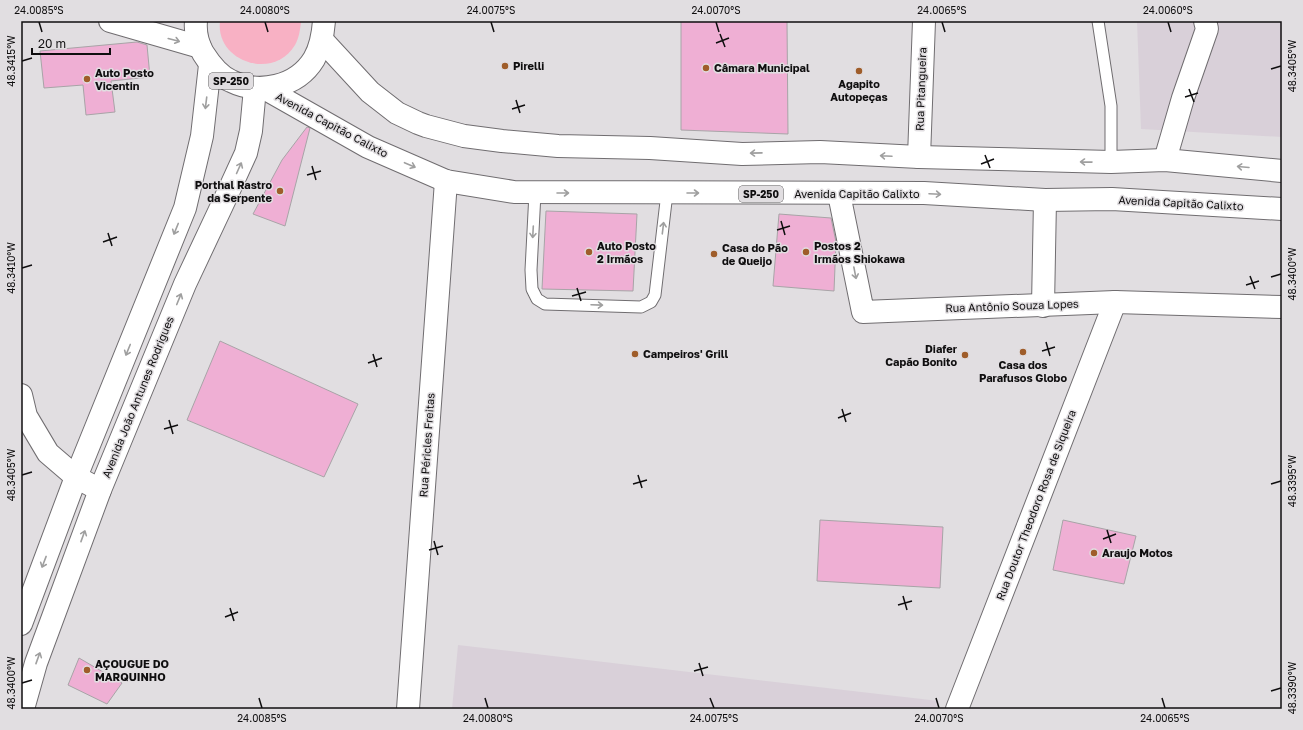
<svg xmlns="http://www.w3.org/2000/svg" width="1303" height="730" font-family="'Golos Text',sans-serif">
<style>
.built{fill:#d9d0d9}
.green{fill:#f8b1c4}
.building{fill:#efafd4;stroke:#a8a4a7}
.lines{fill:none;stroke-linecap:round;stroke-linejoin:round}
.lane-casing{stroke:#706d70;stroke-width:13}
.street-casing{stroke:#706d70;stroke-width:24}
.secondary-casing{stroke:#706d70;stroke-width:24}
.primary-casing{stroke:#706d70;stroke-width:24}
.lane{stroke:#fff;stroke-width:11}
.street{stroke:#fff;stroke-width:22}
.secondary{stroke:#fff;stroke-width:22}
.primary{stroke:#fff;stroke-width:22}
.oneway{stroke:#9f9f9f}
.ticks{fill:none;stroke:#0f0e0f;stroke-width:1.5}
.poi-dot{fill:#9f5d2a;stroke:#e1dee1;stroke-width:1.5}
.labels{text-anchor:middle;stroke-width:3;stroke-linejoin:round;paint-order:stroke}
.shield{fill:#e1dee1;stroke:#4e4c4e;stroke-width:1}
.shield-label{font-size:10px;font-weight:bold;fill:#0f0e0f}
.poi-label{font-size:11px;font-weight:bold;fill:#0f0e0f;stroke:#e1dee1;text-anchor:start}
.street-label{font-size:11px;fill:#0f0e0f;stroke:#e1dee1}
.neatline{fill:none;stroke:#0f0e0f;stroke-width:1.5}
.ticks-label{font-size:10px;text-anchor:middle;fill:#0f0e0f}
</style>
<rect width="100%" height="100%" fill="#e1dee1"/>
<!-- built -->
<g class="built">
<polygon points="1137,21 1282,21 1282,137 1141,129"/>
<polygon points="458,645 939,701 936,709 452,709"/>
</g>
<!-- green -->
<path class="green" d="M220,21H300L301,22C300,30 299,38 295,45C274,81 215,62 220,21Z"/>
<!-- building -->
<g class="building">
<polygon points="681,21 787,21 788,134 681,130"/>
<polygon points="137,42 147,45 150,77 111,81 115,112 86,115 83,85 44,88 40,51"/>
<polygon points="307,127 310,128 285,226 253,214 282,160"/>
<polygon points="546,211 637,214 633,291 542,289"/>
<polygon points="779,214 831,218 836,242 834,291 773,286"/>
<polygon points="220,341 358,404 324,477 187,420"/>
<polygon points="820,520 943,527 940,588 817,581"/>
<polygon points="1063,520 1136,536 1124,584 1053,570"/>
<polygon points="79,658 122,683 107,704 68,685"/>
</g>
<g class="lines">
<defs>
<g id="lane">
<polyline points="1098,21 1111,106 1111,162"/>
<polyline points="535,193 531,270 532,289 537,299 545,304 641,307 651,302 655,295 667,193"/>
</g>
<g id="street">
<polyline points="919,157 924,21"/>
<polyline points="1165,160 1183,98 1207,29 1205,21"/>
<polyline points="839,194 863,312 1115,302 1282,307"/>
<polyline points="1043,306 1045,200"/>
<polyline points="21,395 26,416 48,453 76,477 100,490"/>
<polyline points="408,709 446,181"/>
<polyline points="957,709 1115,302"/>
</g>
<g id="secondary">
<polyline points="21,624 76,477 185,208 202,136 210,65"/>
<polyline points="23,709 36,663 100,490 185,284 225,199 246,153 251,131 255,88"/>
</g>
<g id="primary">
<polyline points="110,21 200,47"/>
<path d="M196,21C195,32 198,44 203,53C210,64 219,76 231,81C259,95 297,87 314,59C321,47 323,34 324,21"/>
<polyline points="322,40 370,92 397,113 418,123 426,126 464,136 502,141 558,146 650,148 742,154 820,152 919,157 1111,162 1165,160 1282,171"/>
<polyline points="264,88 368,147 446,181 514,192 924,193 1045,200 1112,199 1282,209"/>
</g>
</defs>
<!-- lane casing -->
<use href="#lane" class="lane-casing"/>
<!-- street casing -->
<use href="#street" class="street-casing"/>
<!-- secondary casing -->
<use href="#secondary" class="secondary-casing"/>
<!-- primary casing -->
<use href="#primary" class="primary-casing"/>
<!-- lane -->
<use href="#lane" class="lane"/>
<!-- street -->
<use href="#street" class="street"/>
<!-- secondary -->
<use href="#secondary" class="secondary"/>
<!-- primary -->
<use href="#primary" class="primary"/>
</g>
<!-- one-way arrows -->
<defs><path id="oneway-shaft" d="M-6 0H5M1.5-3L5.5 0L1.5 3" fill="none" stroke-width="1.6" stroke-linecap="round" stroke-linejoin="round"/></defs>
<g class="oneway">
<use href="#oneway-shaft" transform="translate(174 40) rotate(15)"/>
<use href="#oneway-shaft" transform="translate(206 103) rotate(97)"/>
<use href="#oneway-shaft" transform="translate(756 153) rotate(179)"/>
<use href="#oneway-shaft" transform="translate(886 156) rotate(-177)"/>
<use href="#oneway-shaft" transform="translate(1086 162) rotate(-179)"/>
<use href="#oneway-shaft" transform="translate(410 165) rotate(23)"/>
<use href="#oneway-shaft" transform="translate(1243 167) rotate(-175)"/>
<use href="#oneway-shaft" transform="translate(239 168) rotate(-66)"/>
<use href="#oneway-shaft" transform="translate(563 193)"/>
<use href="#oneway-shaft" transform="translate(693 193)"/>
<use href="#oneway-shaft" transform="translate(935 194) rotate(3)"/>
<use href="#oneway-shaft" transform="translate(663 228) rotate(-83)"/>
<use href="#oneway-shaft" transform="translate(176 229) rotate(112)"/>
<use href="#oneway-shaft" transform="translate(533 232) rotate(93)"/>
<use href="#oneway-shaft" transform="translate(855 273) rotate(79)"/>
<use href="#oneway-shaft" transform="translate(179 299) rotate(-68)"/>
<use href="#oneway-shaft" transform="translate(597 305) rotate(2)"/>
<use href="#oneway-shaft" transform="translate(128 350) rotate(112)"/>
<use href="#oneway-shaft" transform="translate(83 536) rotate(-70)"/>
<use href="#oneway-shaft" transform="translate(44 562) rotate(111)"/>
<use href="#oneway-shaft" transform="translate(38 658) rotate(-70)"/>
</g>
<!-- ticks -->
<path class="ticks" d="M39,22L42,32M265,22L268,32M491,22L494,32M716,22L719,32M942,22L945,32M1168,22L1171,32M720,34L725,47M716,43L729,38M22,61L32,58M1271,69L1281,66M1189,89L1194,102M1185,97L1198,93M516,100L520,113M512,109L525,105M985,155L990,168M981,164L994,159M312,166L316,180M307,175L321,171M781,221L785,235M777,230L790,226M108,233L112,246M103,242L117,237M22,268L32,265M1250,276L1255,289M1271,277L1281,274M1246,285L1259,281M577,288L581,301M572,296L586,292M1046,342L1050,356M1042,351L1055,347M373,354L377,367M368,363L382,358M842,409L846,422M838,418L851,413M169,420L173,434M164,429L178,425M22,475L32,472M638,475L642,488M633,484L647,480M1271,484L1281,481M1107,530L1111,543M1103,539L1116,534M434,541L438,555M429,550L443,546M903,596L907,610M898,605L912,601M230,608L234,621M225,617L238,612M699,663L703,676M694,671L708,667M22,683L32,680M1271,691L1281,688M259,698L262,708M485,698L488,708M710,698L714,708M936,698L939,708M1162,698L1165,708"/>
<!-- markers -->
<g class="poi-dot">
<circle cx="505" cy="66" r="4"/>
<circle cx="706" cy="68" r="4"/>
<circle cx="859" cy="71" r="4"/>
<circle cx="87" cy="79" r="4"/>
<circle cx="280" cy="191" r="4"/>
<circle cx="589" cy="252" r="4"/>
<circle cx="806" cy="252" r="4"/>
<circle cx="714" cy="254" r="4"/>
<circle cx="1023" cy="352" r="4"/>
<circle cx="635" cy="354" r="4"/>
<circle cx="965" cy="355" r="4"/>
<circle cx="1094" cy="553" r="4"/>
<circle cx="87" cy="670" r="4"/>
</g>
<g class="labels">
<!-- shield labels -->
<g class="shield">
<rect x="209" y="73" width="44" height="16" rx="3"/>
<rect x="739" y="186" width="44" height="16" rx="3"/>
</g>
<g class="shield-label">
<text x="231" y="85">SP-250</text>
<text x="761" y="198">SP-250</text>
</g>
<!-- poi labels -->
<g class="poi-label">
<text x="513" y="70">Pirelli</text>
<text x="714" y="72">Câmara Municipal</text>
<text x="95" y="77">Auto Posto<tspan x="95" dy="13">Vicentin</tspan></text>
<text x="859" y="88" text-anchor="middle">Agapito<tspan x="859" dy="13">Autopeças</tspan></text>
<text x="272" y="189" text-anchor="end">Porthal Rastro<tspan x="272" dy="13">da Serpente</tspan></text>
<text x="597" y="250">Auto Posto<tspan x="597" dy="13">2 Irmãos</tspan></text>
<text x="814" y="250">Postos 2<tspan x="814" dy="13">Irmãos Shiokawa</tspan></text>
<text x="722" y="252">Casa do Pão<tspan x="722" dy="13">de Queijo</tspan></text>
<text x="957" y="353" text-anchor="end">Diafer<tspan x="957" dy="13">Capão Bonito</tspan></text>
<text x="643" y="358">Campeiros' Grill</text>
<text x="1023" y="369" text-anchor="middle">Casa dos<tspan x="1023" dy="13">Parafusos Globo</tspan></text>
<text x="1102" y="557">Araujo Motos</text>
<text x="95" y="668">AÇOUGUE DO<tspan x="95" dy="13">MARQUINHO</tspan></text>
</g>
<!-- street labels -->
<g class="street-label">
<text transform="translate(921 89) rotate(-88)" y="4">Rua Pitangueira</text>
<text transform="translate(332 125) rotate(28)" y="4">Avenida Capitão Calixto</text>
<text x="857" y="198">Avenida Capitão Calixto</text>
<text transform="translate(1181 203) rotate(3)" y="4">Avenida Capitão Calixto</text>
<text transform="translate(1012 306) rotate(-2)" y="4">Rua Antônio Souza Lopes</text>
<text transform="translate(138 397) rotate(-68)" y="4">Avenida João Antunes Rodrigues</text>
<text transform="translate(427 445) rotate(-86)" y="4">Rua Péricles Freitas</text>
<text transform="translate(1036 505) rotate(-69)" y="4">Rua Doutor Theodoro Rosa de Siqueira</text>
</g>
</g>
<!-- border -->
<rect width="1303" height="730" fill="none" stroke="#e1dee1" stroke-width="44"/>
<!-- scale -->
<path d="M32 48v6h78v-6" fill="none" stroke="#0f0e0f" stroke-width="2"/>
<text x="38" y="48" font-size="12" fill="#0f0e0f" stroke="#e1dee1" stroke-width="3" paint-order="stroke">20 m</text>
<rect x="22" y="22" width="1259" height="686" class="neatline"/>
<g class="ticks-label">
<text x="39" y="14">24.0085°S</text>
<text x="265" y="14">24.0080°S</text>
<text x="491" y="14">24.0075°S</text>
<text x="716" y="14">24.0070°S</text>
<text x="942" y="14">24.0065°S</text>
<text x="1168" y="14">24.0060°S</text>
<text transform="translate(11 61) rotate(-90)" y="4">48.3415°W</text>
<text transform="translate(1292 66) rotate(-90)" y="4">48.3405°W</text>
<text transform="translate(11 268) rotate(-90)" y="4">48.3410°W</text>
<text transform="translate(1292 274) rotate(-90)" y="4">48.3400°W</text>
<text transform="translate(11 475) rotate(-90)" y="4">48.3405°W</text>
<text transform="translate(1292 481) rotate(-90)" y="4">48.3395°W</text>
<text transform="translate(11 683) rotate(-90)" y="4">48.3400°W</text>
<text transform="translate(1292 688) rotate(-90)" y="4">48.3390°W</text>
<text x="262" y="722">24.0085°S</text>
<text x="488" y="722">24.0080°S</text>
<text x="714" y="722">24.0075°S</text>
<text x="939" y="722">24.0070°S</text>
<text x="1165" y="722">24.0065°S</text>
</g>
</svg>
